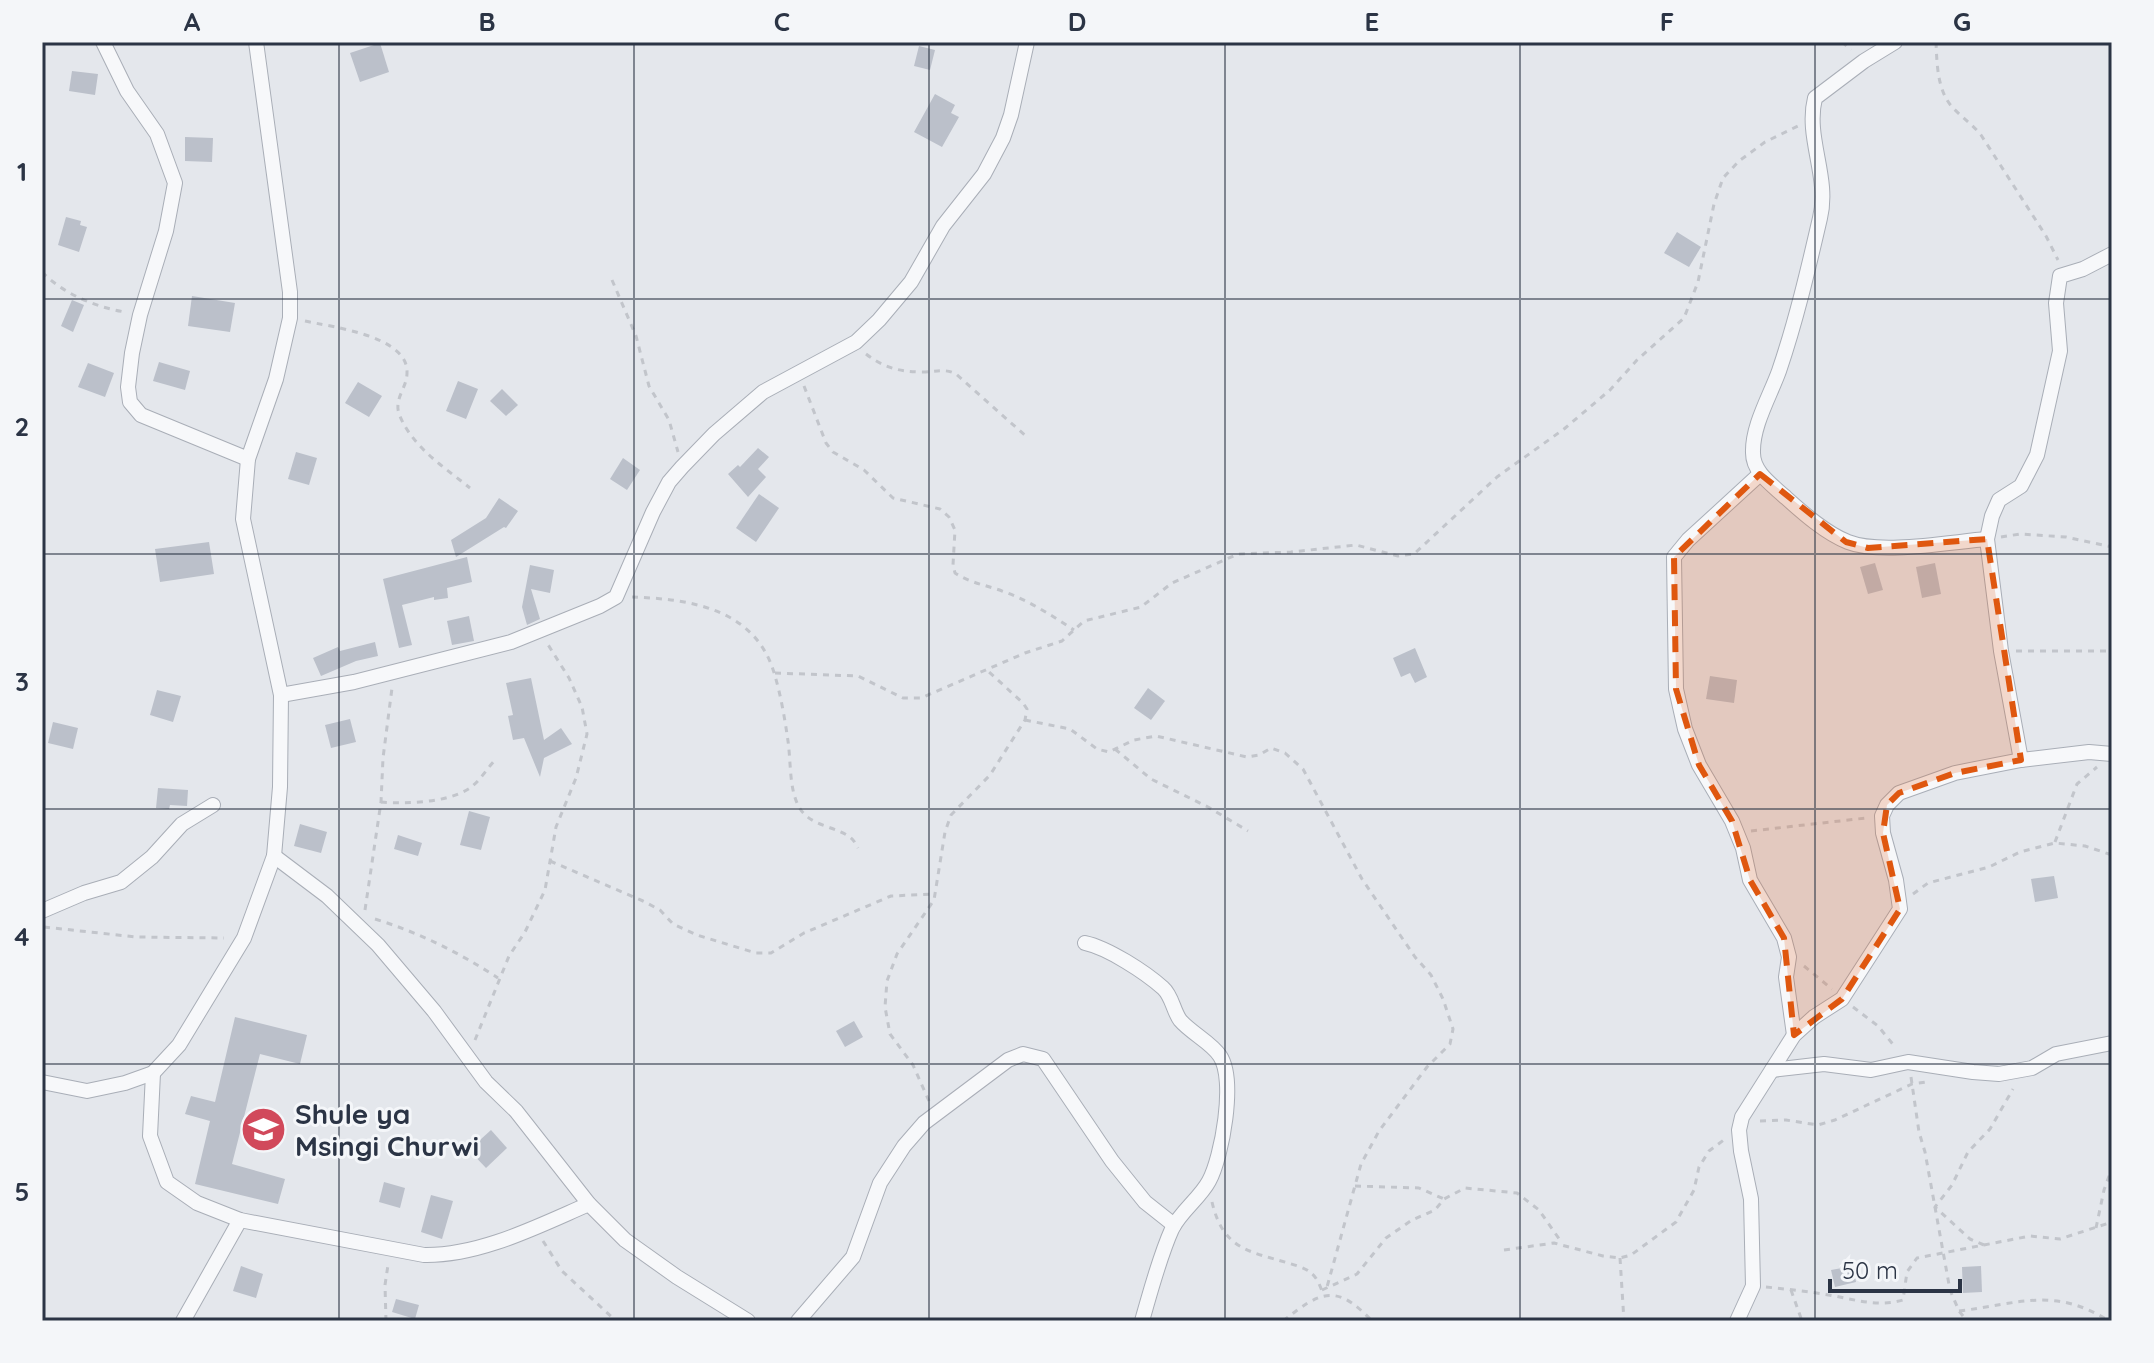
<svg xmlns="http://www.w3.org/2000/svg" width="2154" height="1363" font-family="Quicksand,sans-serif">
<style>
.building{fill:#bbc0ca}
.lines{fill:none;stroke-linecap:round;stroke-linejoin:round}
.street-casing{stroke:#a9aeb7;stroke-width:16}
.path{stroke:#c2c5cb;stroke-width:3;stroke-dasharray:6 6;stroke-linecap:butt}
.street{stroke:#f7f8fa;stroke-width:14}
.marked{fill:#df570f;fill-opacity:0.2;stroke:#df570f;stroke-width:6;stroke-dasharray:16 10;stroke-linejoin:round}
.grid{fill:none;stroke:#2b3445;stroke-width:2;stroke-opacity:0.55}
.labels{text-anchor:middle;stroke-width:6;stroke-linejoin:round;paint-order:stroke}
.poi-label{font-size:28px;font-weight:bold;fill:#2b3445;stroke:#f4f6f9;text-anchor:start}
.neatline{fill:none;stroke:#2b3445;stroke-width:3}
.grid-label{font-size:26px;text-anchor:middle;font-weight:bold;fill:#2b3445}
</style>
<rect width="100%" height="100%" fill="#e4e7ec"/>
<!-- building -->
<g class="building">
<polygon points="380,43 389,72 360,82 350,53"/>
<polygon points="919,46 935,50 930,70 914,66"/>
<polygon points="72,71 98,74 95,95 69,91"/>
<polygon points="935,94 955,105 951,113 959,117 942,147 914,132"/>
<polygon points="185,137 213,138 212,162 185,161"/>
<polygon points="66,217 81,221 80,225 87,227 79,252 58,245"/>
<polygon points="1677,232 1701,247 1689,267 1664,253"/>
<polygon points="192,296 235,303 230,332 188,326"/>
<polygon points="72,300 84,305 73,332 61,326"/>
<polygon points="159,362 190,371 185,390 153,381"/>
<polygon points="88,363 114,373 105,397 78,387"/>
<polygon points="458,381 478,389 466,419 446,411"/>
<polygon points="358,382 382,396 369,417 345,403"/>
<polygon points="502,389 518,405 506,416 490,401"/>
<polygon points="758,448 769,457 758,469 766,477 748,497 728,474 738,465 740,467"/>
<polygon points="296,452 317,458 309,485 288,479"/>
<polygon points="623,458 640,470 627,490 610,479"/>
<polygon points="759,494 779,508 756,542 736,528"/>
<polygon points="499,498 518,511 506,528 504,527 456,557 451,540 486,518"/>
<polygon points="209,542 214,574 160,582 155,549"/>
<polygon points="467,557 472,582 447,588 448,598 434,600 434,597 402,605 412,645 399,648 383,579"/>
<polygon points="1875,563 1883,590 1868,594 1860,567"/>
<polygon points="1935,563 1941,594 1922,598 1916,567"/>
<polygon points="530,565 554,570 550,593 531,589 540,619 527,625 522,607"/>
<polygon points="469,616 474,641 452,645 447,621"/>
<polygon points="375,642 378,656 356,661 321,676 313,658 338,647 340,651"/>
<polygon points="1415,648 1427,677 1415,683 1410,673 1401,677 1393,658"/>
<polygon points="1710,676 1737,680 1734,703 1706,699"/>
<polygon points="531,678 544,740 561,728 572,744 544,758 540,777 524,738 513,740 508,716 513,715 506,683"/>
<polygon points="1148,688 1165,701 1151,720 1134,708"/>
<polygon points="157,690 181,696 173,722 150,715"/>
<polygon points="350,719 356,742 331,748 325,725"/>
<polygon points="53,722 78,728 73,749 48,743"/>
<polygon points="158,788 188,790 187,806 170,805 169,809 156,808"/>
<polygon points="469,811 490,817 481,850 460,845"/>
<polygon points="300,824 327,832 321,853 294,846"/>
<polygon points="398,835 422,843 418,856 394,849"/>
<polygon points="2054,876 2058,898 2035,902 2031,879"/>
<polygon points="235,1017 307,1035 300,1064 260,1054 232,1164 285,1179 278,1204 195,1184 210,1121 185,1114 191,1096 215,1102"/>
<polygon points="854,1021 863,1037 845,1047 836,1031"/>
<polygon points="491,1130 507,1148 486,1168 469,1150"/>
<polygon points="384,1182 405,1188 400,1208 379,1202"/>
<polygon points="431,1195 453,1201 442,1239 421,1232"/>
<polygon points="241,1266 263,1274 256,1298 233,1291"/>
<polygon points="1853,1266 1856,1282 1835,1287 1831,1270"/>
<polygon points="1981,1266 1982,1292 1963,1293 1962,1267"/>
<polygon points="396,1299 419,1305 415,1319 392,1312"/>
</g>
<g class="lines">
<defs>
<g id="street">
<polyline points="103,42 127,91 157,134 175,183 166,231 140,315 132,353 128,387 130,402 141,415 248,459"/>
<path d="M1895,42L1864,61L1815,98C1805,138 1830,177 1820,218C1808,270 1796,321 1779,371C1770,396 1752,426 1753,453C1753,472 1771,484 1784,496C1802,512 1825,533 1848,542C1881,555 1950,542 1987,539"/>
<polyline points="1760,474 1688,540 1674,557 1676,689 1685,729 1699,765 1732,821 1743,848 1750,880 1784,938 1789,957 1786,977 1794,1035"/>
<polyline points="281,695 354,682 511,642 600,606 616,597 653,512 669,482 682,467 714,434 763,392 856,342 879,320 911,282 943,226 984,174 1003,138 1011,115 1027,42"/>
<polyline points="2021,760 2001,651 1987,539 1992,516 1999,500 2021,486 2037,455 2060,351 2056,303 2060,276 2083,269 2112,254"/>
<polyline points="274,856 327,896 378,945 434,1011 486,1082 516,1111 589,1204 625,1240 677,1277 748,1321"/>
<polyline points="42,911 84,893 121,882 152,857 182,824 213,805"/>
<path d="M1085,943C1108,948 1145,972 1163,988C1172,996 1173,1010 1180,1020C1191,1033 1212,1043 1220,1056C1236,1080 1222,1157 1209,1181C1200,1198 1181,1211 1172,1229C1159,1258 1151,1290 1142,1321"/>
<polyline points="1772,1070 1824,1064 1871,1070 1908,1062 1973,1072 1999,1074 2032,1068 2056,1054 2112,1043"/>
<path d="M153,1073L150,1136L167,1182L197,1203L240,1220L424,1255C480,1256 538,1226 589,1204"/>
<polyline points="42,1082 87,1091 125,1083 153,1073 179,1045 244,938 274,856 280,787 281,695 243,519 248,459 276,379 290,318 290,292 256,42"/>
<polyline points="183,1321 240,1220"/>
<polyline points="798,1321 853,1257 880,1183 904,1146 924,1123 1008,1060 1023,1054 1043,1059 1112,1161 1145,1202 1174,1225"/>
<polyline points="1737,1321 1753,1286 1751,1199 1741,1151 1739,1130 1742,1117 1794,1035 1814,1017 1842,999 1900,909 1896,880 1883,833 1882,816 1887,805 1899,793 1955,773 2021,760 2089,752 2112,754"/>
</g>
</defs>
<!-- street casing -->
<use href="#street" class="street-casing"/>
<!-- path -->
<g class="path">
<polyline points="1842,42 1851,50"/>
<path d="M1936,42C1937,64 1937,92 1954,109C1963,118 1973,125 1981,135L2046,236L2058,260"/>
<path d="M42,272C64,294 95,307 125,312"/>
<polyline points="612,280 636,336 649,386 669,420 678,452"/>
<path d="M305,321C332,327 409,336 407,373C407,388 394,398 399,414C412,447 444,467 470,488"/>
<path d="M866,354C884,368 900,372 923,372C935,372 945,368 956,374L1028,438"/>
<path d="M804,386L826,443L833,452L864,470L893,498L940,509L949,517L955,530L953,565L955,573C970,583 986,585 1002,591C1028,600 1051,615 1074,630"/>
<polyline points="2001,537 2020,534 2066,537 2112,547"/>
<path d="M632,597C691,599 757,609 775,676C781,696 785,720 788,741C791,762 789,789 799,807C810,827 837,826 851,838C854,840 856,845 858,848"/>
<polyline points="2016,651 2112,651"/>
<polyline points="775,673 858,676 903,698 921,698 1025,653 1062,641 1084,621 1141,607 1172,583 1238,554 1291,552 1356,545 1398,556 1414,554 1497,477 1564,429 1610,390 1637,360 1684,318 1698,282 1714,204 1723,178 1739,161 1765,142 1798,126"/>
<polyline points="1025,720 1070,729 1097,749 1109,752 1134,740 1156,736 1247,757 1259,755 1271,748 1285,753 1303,769 1362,879 1415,957 1431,975 1443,999 1453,1029 1450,1044 1427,1067 1379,1131 1361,1164 1327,1287"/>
<polyline points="1115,749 1151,779 1208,807 1248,831"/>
<path d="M381,802C407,804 447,803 470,788C480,781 488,767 496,759"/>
<polyline points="1751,831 1866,818"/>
<polyline points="2055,842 2077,784 2097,767"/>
<polyline points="550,861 643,901 660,910 673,924 697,935 756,953 771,953 804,933 891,896 935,894"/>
<polyline points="1913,894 1928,883 1989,867 2020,852 2055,843 2085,846 2112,855"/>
<polyline points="365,910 381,802 383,758 392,688"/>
<path d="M375,919C420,933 458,952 498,978"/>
<polyline points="44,927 136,937 224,938"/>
<polyline points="1804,966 1832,989"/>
<polyline points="1853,1007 1878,1026 1896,1048"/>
<polyline points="475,1040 509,956 525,932 545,890 556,827 576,778 587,734 582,707 569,678 547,643"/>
<polyline points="1911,1077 1919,1132 1925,1152 1950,1290 1959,1311 1967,1321"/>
<polyline points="929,1101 913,1065 890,1034 885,1007 887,981 897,954 934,900 945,832 951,815 990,775 1025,720 1027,709 1023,703 988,671"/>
<polyline points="1760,1121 1786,1120 1818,1125 1835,1120 1912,1084 1927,1082"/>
<polyline points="1355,1186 1419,1188 1444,1199"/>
<path d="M1212,1202C1223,1249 1248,1251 1288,1263C1295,1265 1306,1268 1311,1273C1317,1277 1321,1288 1323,1294"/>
<polyline points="2096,1228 2104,1190 2112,1168"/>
<polyline points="543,1241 562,1271 616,1321"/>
<polyline points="1984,1245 1970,1239 1935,1207 1952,1185 1968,1152 1990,1129 2013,1089"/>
<polyline points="1504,1250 1554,1243 1603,1256 1620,1258 1631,1255 1676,1222 1694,1190 1699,1167 1709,1151 1725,1139"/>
<polyline points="1620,1258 1624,1321"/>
<path d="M1766,1287C1785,1289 1804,1291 1823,1294C1850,1298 1876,1308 1903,1300L1907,1272L1917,1258L2030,1236L2060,1239L2112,1222"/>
<polyline points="1322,1290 1357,1274 1386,1238 1412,1220 1435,1210 1444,1199 1465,1188 1517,1193 1539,1210 1562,1243"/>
<polyline points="1791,1290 1802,1321"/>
<path d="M1959,1311C2018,1304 2054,1286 2109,1321"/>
<polyline points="386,1321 385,1285 388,1265"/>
<path d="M1283,1321C1321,1291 1336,1283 1372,1321"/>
</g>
<!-- street -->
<use href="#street" class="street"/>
</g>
<!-- marked area -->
<path class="marked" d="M1760,474L1846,542L1868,548L1987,539L2021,760L1955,773L1899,793L1887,805L1883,833L1900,909L1842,999L1794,1035L1784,938L1750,880L1732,821L1699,765L1676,689L1674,557Z"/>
<!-- grid -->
<path class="grid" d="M339,42V1321M634,42V1321M929,42V1321M1225,42V1321M1520,42V1321M1815,42V1321M42,299H2112M42,554H2112M42,809H2112M42,1064H2112"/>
<!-- icons -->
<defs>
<symbol id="school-disc" viewBox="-11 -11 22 22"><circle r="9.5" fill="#d1495b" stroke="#f4f6f9"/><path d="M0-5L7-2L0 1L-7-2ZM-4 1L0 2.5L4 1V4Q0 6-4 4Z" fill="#fff"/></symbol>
</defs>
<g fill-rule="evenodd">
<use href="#school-disc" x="238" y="1104" width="51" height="51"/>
</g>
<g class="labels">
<!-- poi labels -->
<g class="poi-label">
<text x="295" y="1124">Shule ya<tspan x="295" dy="32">Msingi Churwi</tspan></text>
</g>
</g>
<!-- border -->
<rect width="2154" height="1363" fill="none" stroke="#f4f6f9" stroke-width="88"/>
<!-- scale -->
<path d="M1830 1279v12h130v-12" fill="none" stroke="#2b3445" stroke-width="4"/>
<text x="1842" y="1279" font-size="24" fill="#2b3445" stroke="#f4f6f9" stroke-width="6" paint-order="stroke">50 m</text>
<rect x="44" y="44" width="2066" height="1275" class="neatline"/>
<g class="grid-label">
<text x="192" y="31">A</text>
<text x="487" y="31">B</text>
<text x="782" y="31">C</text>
<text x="1077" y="31">D</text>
<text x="1372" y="31">E</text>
<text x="1667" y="31">F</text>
<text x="1962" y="31">G</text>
<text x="22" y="181">1</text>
<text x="22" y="436">2</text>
<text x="22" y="691">3</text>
<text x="22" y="946">4</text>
<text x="22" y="1201">5</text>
</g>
</svg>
